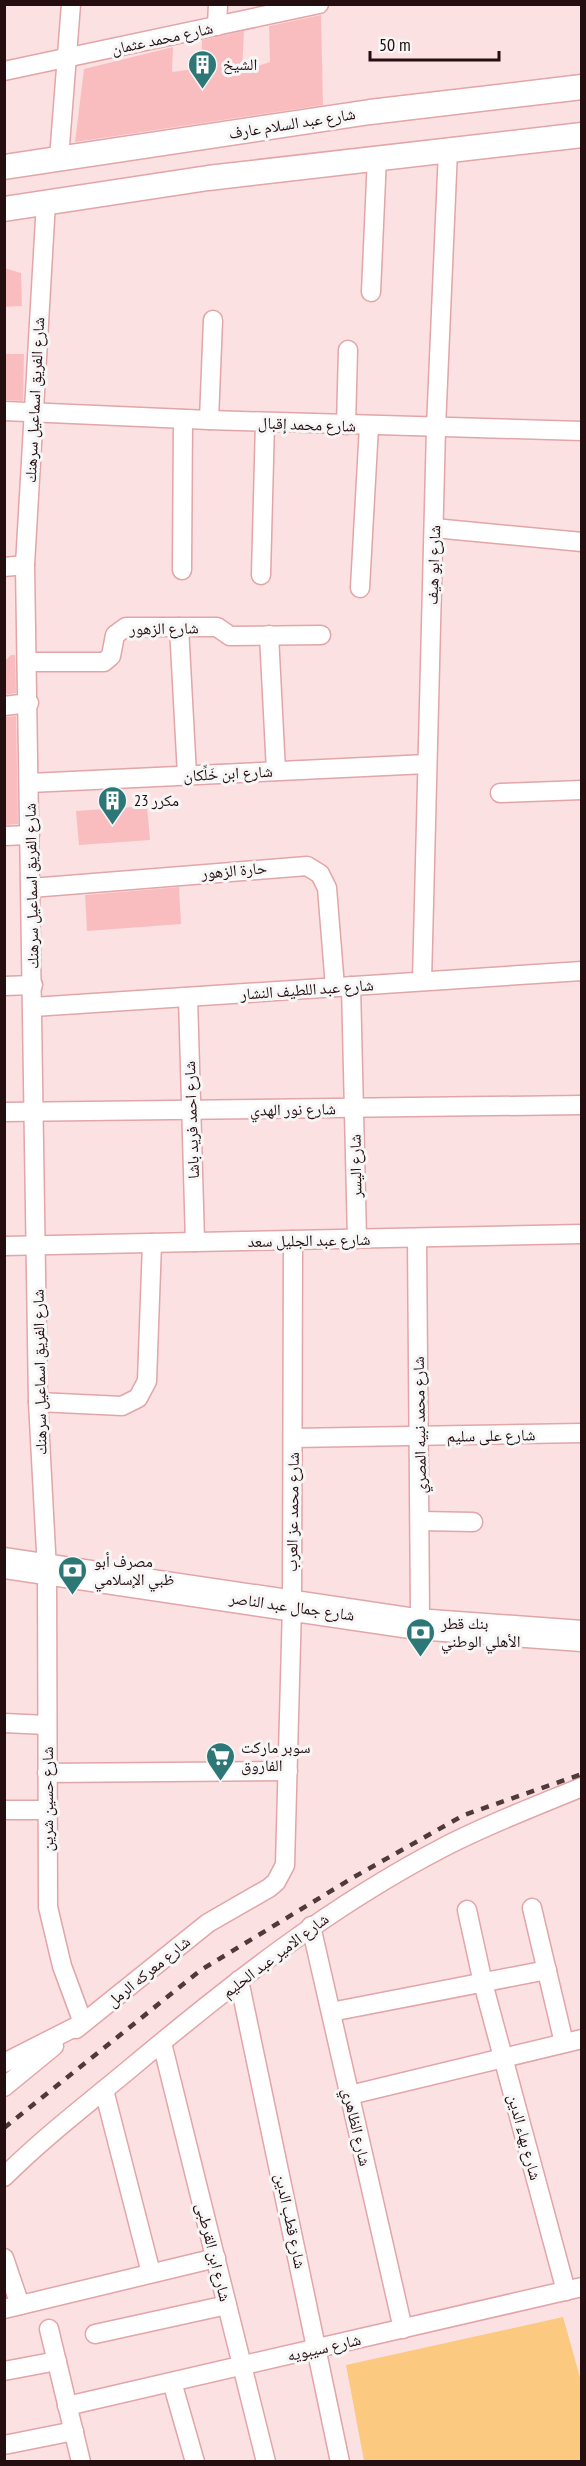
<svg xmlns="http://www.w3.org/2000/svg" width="586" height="2466" font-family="'PT Sans Narrow','Noto Naskh Arabic',sans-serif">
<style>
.green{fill:#fcc980}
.building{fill:#f9bdc0}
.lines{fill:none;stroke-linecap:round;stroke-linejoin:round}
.minor-casing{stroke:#e2a5a8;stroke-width:21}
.tertiary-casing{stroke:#e2a5a8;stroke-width:27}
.primary-casing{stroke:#e2a5a8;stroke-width:33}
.minor{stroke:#fff;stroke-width:18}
.tertiary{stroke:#fff;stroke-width:24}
.primary{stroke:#fff;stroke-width:30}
.rail{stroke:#50393b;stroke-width:4.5;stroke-dasharray:8 8;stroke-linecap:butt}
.labels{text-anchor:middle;stroke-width:6;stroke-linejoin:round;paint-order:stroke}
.street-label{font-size:16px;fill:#240e10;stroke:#f6f6f6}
.poi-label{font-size:16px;fill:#240e10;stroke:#f6f6f6;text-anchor:start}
</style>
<rect width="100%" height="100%" fill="#fce1e2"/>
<!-- green -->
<polygon class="green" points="563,2317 581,2381 581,2461 364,2461 346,2365"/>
<!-- building -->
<g class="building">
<polygon points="321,15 323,105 75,142 84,69 173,47 172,72 201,68 202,40 244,31 242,71 270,62 269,26"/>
<polygon points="4,268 21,273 22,306 4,307"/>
<polygon points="4,354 24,354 23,401 4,400"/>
<polygon points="11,655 15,655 16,693 4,695 4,662"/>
<polygon points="16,716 18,824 4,825 4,717"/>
<polygon points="147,806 150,840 79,845 76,811"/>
<polygon points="179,887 181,924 87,931 85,895"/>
</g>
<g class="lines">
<defs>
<g id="minor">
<polyline points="217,26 218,4"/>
<polyline points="4,71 319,4"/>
<polyline points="59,158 71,4"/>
<polyline points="371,292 377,157"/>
<polyline points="4,411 209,420 582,431"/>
<polyline points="209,420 213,320"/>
<polyline points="346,425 348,350"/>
<polyline points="434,528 582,542"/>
<polyline points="4,567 25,565"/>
<polyline points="182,570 183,419"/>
<polyline points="261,575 265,422"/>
<polyline points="360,588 369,426"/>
<polyline points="179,627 187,775"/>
<polyline points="269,635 276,771"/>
<polyline points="27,662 104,662 111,656 115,635 126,627 217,627 230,636 321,635"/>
<polyline points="4,706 29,703"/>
<polyline points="30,783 427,764"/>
<polyline points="500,793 582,790"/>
<polyline points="4,836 30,835"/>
<polyline points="31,888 307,866 320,874 327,888 335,987"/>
<polyline points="422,981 436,428 448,150"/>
<polyline points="4,986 33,985"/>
<polyline points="351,986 357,1239"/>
<polyline points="188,997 195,1242"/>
<polyline points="33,1007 582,971"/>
<polyline points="4,1112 582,1105"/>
<polyline points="417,1238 420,1612"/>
<polyline points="4,1246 582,1234"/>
<polyline points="38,1402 122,1406 138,1398 147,1381 152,1243"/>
<polyline points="293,1438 582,1433"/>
<polyline points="420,1521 473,1522"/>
<polyline points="4,1723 47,1725"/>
<polyline points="47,1773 288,1771"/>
<polyline points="4,1810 47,1810"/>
<polyline points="532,1908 564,2043"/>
<polyline points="467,1910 483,1983 566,2291"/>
<polyline points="311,1926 403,2329"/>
<polyline points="239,1980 340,2462"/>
<polyline points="331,2012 547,1970"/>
<polyline points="76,2029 208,1923 269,1888 276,1882 285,1865 292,1606 293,1240"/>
<polyline points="162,2043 266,2462"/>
<polyline points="4,2063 83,2023 62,1966 48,1907 47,1570 38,1402 25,565 46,202"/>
<polyline points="4,2087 54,2046"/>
<polyline points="104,2090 151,2273"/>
<polyline points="350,2095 582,2039"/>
<path d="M4,2177C44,2137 89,2103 132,2067C230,1985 330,1906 444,1847C488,1824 536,1806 582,1787"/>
<polyline points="4,2258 20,2305"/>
<polyline points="4,2309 216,2258"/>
<polyline points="49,2329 81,2462"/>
<polyline points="95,2334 227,2305"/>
<polyline points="4,2371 57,2361"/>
<polyline points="172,2382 195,2462"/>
<polyline points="67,2406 582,2287"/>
<polyline points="4,2445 74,2431"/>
</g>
<g id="tertiary">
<polyline points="4,167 370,112 582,87"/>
<polyline points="4,209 208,178 582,135"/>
</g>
<polyline id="primary" points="4,1563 416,1624 582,1636"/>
</defs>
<!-- minor casing -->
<use href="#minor" class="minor-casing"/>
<!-- tertiary casing -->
<use href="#tertiary" class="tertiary-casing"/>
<!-- primary casing -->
<use href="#primary" class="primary-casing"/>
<!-- minor -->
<use href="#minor" class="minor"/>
<!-- tertiary -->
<use href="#tertiary" class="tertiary"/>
<!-- primary -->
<use href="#primary" class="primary"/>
<!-- rail -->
<polyline class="rail" points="4,2128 201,1970 354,1877 464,1815 582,1774"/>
</g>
<!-- icons -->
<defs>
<symbol id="building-pin" viewBox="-11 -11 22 30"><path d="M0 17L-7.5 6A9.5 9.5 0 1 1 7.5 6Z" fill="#2d7777" stroke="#f6f6f6"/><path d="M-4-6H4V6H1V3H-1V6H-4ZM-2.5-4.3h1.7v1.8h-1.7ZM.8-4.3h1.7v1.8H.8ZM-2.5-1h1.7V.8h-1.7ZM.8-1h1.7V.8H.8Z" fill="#fff"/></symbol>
<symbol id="bank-pin" viewBox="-11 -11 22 30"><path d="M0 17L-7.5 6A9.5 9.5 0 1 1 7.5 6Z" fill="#2d7777" stroke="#f6f6f6"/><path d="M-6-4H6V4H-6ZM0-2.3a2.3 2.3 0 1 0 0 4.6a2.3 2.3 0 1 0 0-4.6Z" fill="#fff"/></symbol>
<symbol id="supermarket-pin" viewBox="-11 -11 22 30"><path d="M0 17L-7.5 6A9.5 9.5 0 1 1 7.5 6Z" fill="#2d7777" stroke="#f6f6f6"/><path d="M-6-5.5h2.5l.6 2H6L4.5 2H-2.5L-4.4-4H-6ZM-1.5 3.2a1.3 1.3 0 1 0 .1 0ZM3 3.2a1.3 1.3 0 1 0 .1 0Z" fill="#fff"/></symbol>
</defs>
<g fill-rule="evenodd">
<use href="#building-pin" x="186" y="48" width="33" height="45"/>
<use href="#building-pin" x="96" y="784" width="33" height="45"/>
<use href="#bank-pin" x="56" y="1554" width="33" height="45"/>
<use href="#bank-pin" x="404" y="1616" width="33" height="45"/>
<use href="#supermarket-pin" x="204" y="1740" width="33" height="45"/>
</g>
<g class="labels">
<!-- street labels -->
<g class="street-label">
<text transform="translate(162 38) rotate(-12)" y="6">شارع محمد عثمان</text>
<text transform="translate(292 123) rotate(-9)" y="6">شارع عبد السلام عارف</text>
<text transform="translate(34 400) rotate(-87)" y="6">شارع الفريق اسماعيل سرهنك</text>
<text transform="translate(307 424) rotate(2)" y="6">شارع محمد إقبال</text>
<text transform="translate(433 565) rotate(-88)" y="6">شارع ابو هيف</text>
<text transform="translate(164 628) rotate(-1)" y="6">شارع الزهور</text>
<text transform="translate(228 773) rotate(-3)" y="6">شارع ابن خَلِّكان</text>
<text transform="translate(234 870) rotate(-5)" y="6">حارة الزهور</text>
<text transform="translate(31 886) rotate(-91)" y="6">شارع الفريق اسماعيل سرهنك</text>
<text transform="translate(307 989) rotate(-4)" y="6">شارع عبد اللطيف النشار</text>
<text transform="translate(293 1109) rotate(-1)" y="6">شارع نور الهدي</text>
<text transform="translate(191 1120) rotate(-92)" y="6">شارع احمد فريد باشا</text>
<text transform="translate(355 1166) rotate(-91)" y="6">شارع اليسر</text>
<text transform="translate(309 1240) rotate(-1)" y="6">شارع عبد الجليل سعد</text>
<text transform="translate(39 1372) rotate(-91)" y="6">شارع الفريق اسماعيل سرهنك</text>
<text transform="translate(419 1425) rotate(-91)" y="6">شارع محمد نبيه المصري</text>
<text transform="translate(491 1435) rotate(-1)" y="6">شارع على سليم</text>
<text transform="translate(292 1512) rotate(-89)" y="6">شارع محمد عز العرب</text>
<text transform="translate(292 1606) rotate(8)" y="6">شارع جمال عبد الناصر</text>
<text transform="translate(47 1799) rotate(-90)" y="6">شارع حسين شرين</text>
<text transform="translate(275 1955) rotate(-37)" y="6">شارع الامير عبد الحليم</text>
<text transform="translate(148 1971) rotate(-39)" y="6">شارع معركه الرمل</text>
<text transform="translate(357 2127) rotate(77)" y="6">شارع الظاهري</text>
<text transform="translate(525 2137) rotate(75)" y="6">شارع بهاء الدين</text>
<text transform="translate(291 2221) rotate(78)" y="6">شارع قطب الدين</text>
<text transform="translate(214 2252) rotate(76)" y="6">شارع ابن القرطبى</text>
<text transform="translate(324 2347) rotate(-13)" y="6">شارع سيبويه</text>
</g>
<!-- poi labels -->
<g class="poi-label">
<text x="223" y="70">الشيخ</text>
<text x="134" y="806">23 مكرر</text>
<text x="94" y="1567">مصرف أبو<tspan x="94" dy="18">ظبي الإسلامي</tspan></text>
<text x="441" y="1629">بنك قطر<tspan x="441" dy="18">الأهلي الوطني</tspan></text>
<text x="241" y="1753">سوبر ماركت<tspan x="241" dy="18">الفاروق</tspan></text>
</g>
</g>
<!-- border -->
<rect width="586" height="2466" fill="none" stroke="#240e10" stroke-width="12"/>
<!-- scale -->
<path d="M370 51v9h129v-9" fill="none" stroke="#240e10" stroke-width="3"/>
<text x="379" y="51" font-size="18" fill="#240e10" stroke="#f6f6f6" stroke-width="4.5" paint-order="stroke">50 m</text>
</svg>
